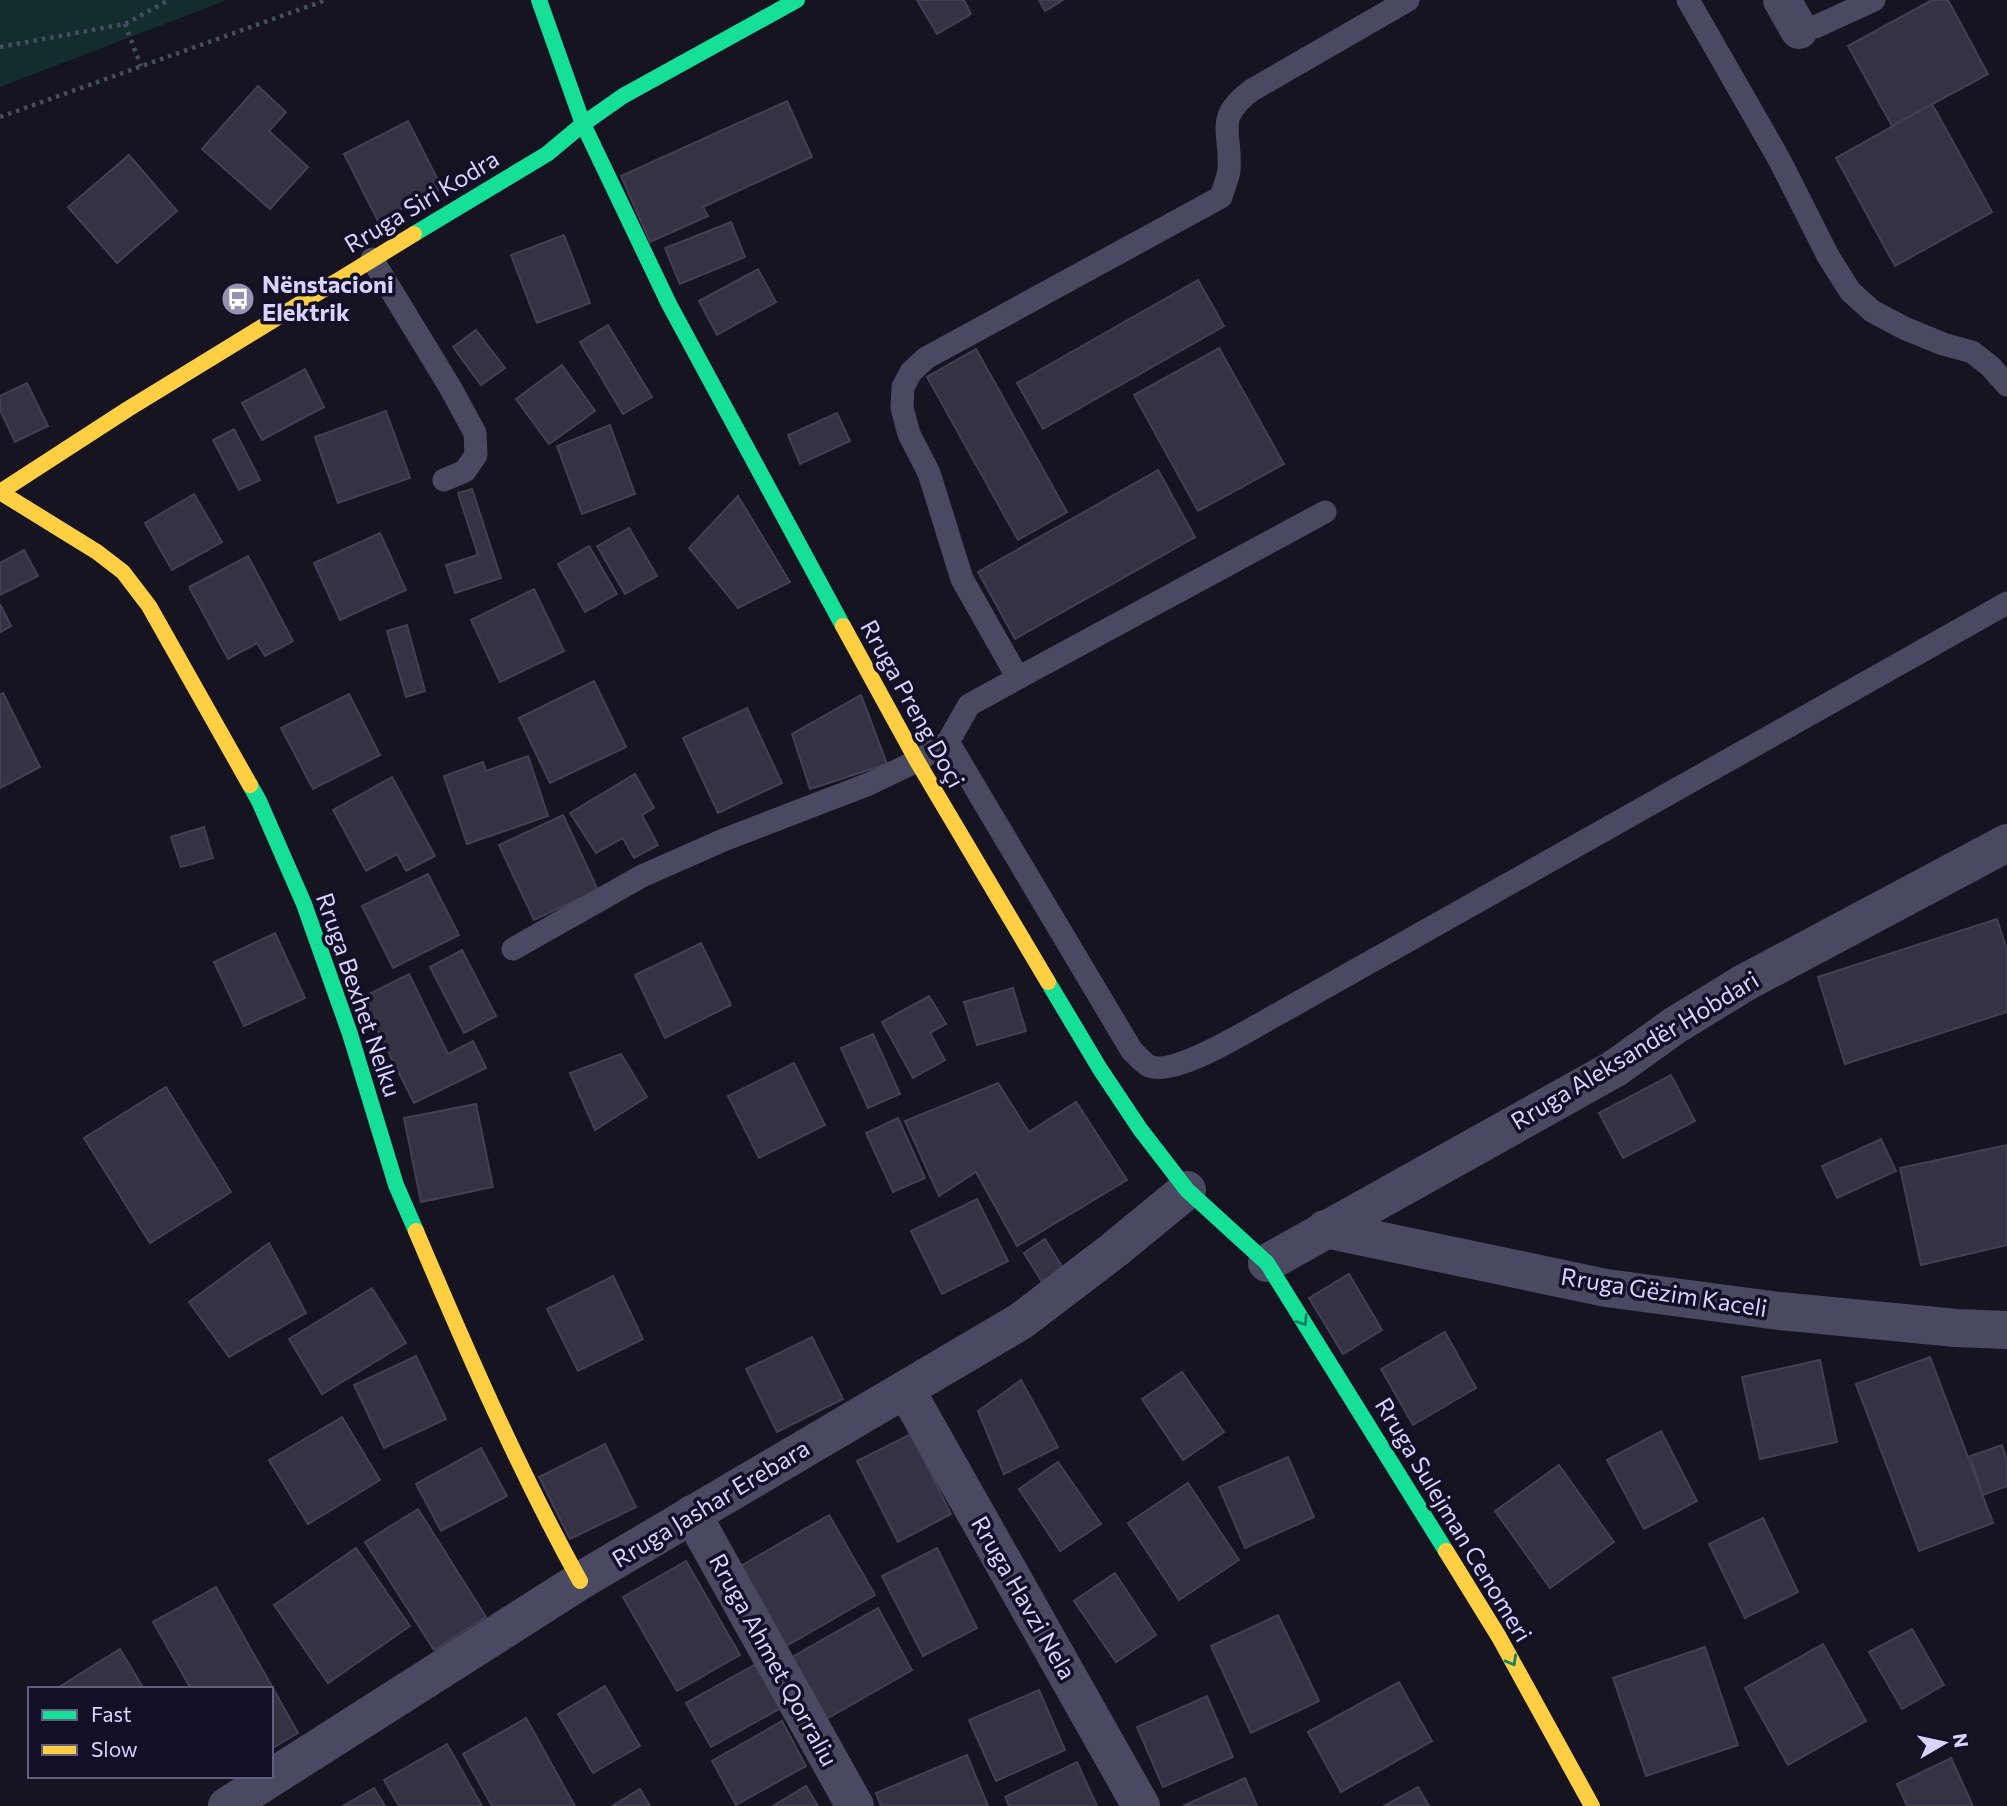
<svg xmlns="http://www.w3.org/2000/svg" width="2007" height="1806" font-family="Commissioner,sans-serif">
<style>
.green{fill:#132c2d}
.building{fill:#343243;stroke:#433f54;stroke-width:2}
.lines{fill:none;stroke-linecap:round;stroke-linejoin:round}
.path{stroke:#44505f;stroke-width:4.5;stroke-dasharray:3.5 5;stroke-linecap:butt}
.lane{stroke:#4a4962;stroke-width:23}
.street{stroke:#4a4962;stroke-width:38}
.fast{stroke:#16e098;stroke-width:16}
.slow{stroke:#ffcf43;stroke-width:16}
.oneway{stroke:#158265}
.labels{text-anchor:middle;stroke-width:7;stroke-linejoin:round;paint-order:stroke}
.street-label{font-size:24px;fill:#d9d4ff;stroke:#130f26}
.poi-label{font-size:24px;font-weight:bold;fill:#d9d4ff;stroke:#130f26;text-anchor:start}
</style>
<rect width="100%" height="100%" fill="#161421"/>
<!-- green -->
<polygon class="green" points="0,0 227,0 0,87"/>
<!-- building -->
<g class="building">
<polygon points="917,0 964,0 971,14 937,34"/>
<polygon points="1039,0 1063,0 1045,11"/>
<polygon points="1932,0 1948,0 1988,74 1892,126 1848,46"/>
<polygon points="258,86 286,112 269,131 308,167 270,209 202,149"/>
<polygon points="787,101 812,157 703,207 708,216 650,242 621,176"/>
<polygon points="1932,104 1992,212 1895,266 1836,158"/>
<polygon points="408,121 442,188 378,221 344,154"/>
<polygon points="129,155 177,211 117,263 68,207"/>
<polygon points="731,222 745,257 680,284 665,248"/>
<polygon points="564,235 590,303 537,323 511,255"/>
<polygon points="758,269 776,302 717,335 699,301"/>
<polygon points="1198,280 1224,326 1043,429 1017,383"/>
<polygon points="608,325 652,397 623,414 580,342"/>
<polygon points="476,330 505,368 481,385 453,347"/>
<polygon points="1219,348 1284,464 1198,511 1134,395"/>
<polygon points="976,349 1067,512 1018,540 927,377"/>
<polygon points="562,365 595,411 549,444 516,399"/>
<polygon points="305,369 324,407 262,440 242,403"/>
<polygon points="27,383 48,426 15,442 0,410 0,396"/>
<polygon points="386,411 410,478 338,503 315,437"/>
<polygon points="837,413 850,441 800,464 788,435"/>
<polygon points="610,425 635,494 582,514 557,446"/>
<polygon points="234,429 260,480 239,490 213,440"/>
<polygon points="1158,470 1195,537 1015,639 978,572"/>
<polygon points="472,489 501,578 455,593 446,565 478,555 458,493"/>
<polygon points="194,494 222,542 172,570 145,523"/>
<polygon points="738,496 790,582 738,608 689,548"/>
<polygon points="629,528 657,576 625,594 597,546"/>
<polygon points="380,533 406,590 340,620 314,563"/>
<polygon points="589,546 617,594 585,612 558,564"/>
<polygon points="24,550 38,576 0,595 0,563"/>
<polygon points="248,556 293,641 265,656 257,643 228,659 189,587"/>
<polygon points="534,589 564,651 500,682 471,620"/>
<polygon points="0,604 11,626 0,632"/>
<polygon points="407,625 425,691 406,697 387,631"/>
<polygon points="594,681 626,747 550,783 519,718"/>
<polygon points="3,693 40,767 0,788 0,695"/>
<polygon points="349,694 380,755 313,789 281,728"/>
<polygon points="861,695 887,764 810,789 792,734"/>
<polygon points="747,708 782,783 718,813 683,738"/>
<polygon points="528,756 548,816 467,844 444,776 483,762 486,771"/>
<polygon points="635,774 654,808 642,815 658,845 634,858 623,838 596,853 570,813"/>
<polygon points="392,777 435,856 406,871 397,854 366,871 333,810"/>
<polygon points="563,815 598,890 534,920 499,845"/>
<polygon points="204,827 213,858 181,867 171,837"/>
<polygon points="428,874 459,935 393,968 362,906"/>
<polygon points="1997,919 2007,950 2007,1012 1845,1064 1818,977"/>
<polygon points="275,933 305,998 244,1026 214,962"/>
<polygon points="701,943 731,1005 665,1038 635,975"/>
<polygon points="462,950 496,1016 464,1033 430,967"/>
<polygon points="409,974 448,1054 473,1041 486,1068 414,1103 361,998"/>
<polygon points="1013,988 1026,1031 977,1045 964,1002"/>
<polygon points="929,996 946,1024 930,1033 945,1060 913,1078 882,1022"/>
<polygon points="873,1034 900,1094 868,1108 841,1048"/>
<polygon points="621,1054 647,1097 595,1130 570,1073"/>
<polygon points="794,1063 825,1125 759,1158 728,1096"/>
<polygon points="1671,1075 1695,1121 1623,1158 1599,1113"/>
<polygon points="998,1083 1029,1132 1076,1102 1127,1180 1017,1246 976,1172 939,1196 905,1121"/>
<polygon points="166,1087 231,1192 150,1243 84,1138"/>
<polygon points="476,1104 493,1187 421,1202 404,1118"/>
<polygon points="898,1118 925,1178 893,1192 866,1133"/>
<polygon points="1881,1139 1896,1171 1837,1198 1822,1166"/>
<polygon points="2007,1145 2007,1245 1921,1265 1900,1168"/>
<polygon points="977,1199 1008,1261 942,1294 911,1231"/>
<polygon points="1045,1239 1068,1276 1047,1290 1024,1253"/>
<polygon points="269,1243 306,1313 229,1357 189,1302"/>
<polygon points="1349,1274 1382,1330 1343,1354 1309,1298"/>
<polygon points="613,1276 643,1339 578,1371 547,1309"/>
<polygon points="372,1288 406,1343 322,1394 289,1339"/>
<polygon points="1445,1332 1476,1388 1413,1425 1381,1369"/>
<polygon points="812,1337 843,1399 777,1432 746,1369"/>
<polygon points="416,1356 446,1419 384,1448 354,1385"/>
<polygon points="1930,1357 1993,1523 1919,1551 1856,1384"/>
<polygon points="1820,1360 1837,1442 1760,1459 1742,1377"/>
<polygon points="1182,1372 1224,1432 1183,1460 1142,1399"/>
<polygon points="1021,1380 1058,1447 1004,1474 978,1411"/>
<polygon points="342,1417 380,1480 308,1524 269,1460"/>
<polygon points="1661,1431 1697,1501 1644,1529 1607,1460"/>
<polygon points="911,1434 951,1514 898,1542 857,1461"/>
<polygon points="605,1444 636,1507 570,1539 539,1477"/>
<polygon points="2002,1445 2007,1461 2007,1486 1983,1495 1970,1456"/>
<polygon points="481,1448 507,1496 441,1531 416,1484"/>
<polygon points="1288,1457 1314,1517 1245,1548 1219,1487"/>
<polygon points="1058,1462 1101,1524 1060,1551 1019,1489"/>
<polygon points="1559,1465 1614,1542 1550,1588 1495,1511"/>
<polygon points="1188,1483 1239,1560 1179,1600 1128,1523"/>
<polygon points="418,1509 486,1617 434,1650 365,1542"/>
<polygon points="829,1515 875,1595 783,1648 737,1568"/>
<polygon points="1763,1518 1798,1592 1745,1618 1709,1544"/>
<polygon points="356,1548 410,1626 328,1683 274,1605"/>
<polygon points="937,1548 977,1628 923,1656 882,1576"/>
<polygon points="686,1561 740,1655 677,1691 623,1597"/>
<polygon points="1115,1573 1156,1635 1116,1662 1074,1601"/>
<polygon points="216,1587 298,1733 271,1749 271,1689 191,1689 153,1622"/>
<polygon points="878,1608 912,1670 823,1721 789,1659"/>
<polygon points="1278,1615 1319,1701 1251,1733 1211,1646"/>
<polygon points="1912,1629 1944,1685 1902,1709 1869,1652"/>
<polygon points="1823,1644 1866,1721 1788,1765 1745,1688"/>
<polygon points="1705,1647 1738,1745 1646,1776 1613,1678"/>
<polygon points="120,1649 144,1689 56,1689"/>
<polygon points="756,1664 781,1708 711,1747 686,1703"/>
<polygon points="1399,1682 1432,1741 1341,1792 1308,1732"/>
<polygon points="605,1686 640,1746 593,1773 558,1714"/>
<polygon points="1039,1690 1065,1750 996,1781 969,1720"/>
<polygon points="1207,1696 1233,1757 1163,1787 1137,1727"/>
<polygon points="526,1718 575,1806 492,1806 463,1754"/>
<polygon points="782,1721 806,1766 736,1805 712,1761"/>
<polygon points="447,1744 482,1806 399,1806 384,1780"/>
<polygon points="967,1755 988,1806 881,1806 876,1793"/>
<polygon points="1951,1758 1973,1806 1907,1806 1897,1784"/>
<polygon points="1077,1762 1097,1806 1009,1806 1005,1797"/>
<polygon points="1245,1778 1257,1806 1183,1806"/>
<polygon points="806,1786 818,1806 773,1806"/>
<polygon points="1418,1787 1429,1806 1384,1806"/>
<polygon points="374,1788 385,1806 343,1806"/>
<polygon points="640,1789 650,1806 612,1806"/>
</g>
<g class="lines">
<!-- path -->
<g class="path">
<polyline points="125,24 141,66"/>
<polyline points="0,47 125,24 169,0"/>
<polyline points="0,117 326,0"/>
</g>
<!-- lane -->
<g class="lane">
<polyline points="1688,0 1779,159 1828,256 1850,291 1872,311 1904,328 1943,344 1972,352 1990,366 2007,385"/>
<polyline points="1799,30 1815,27 1874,0"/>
<polyline points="372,259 450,387 475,433 476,455 465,471 444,480"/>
<polyline points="1018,678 1325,512"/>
<path d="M948,742L1132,1051C1137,1055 1143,1063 1149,1066C1174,1077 1245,1032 1269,1019L2007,603"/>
<path d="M513,949L642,876L726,839L869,784L917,761L948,742L969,705L1018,678L962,579L929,473L909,434L902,408L903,387L911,372L926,358L1221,197C1223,189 1228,179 1229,170C1232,131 1213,119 1252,90L1408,0"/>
</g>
<!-- street -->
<g class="street">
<polyline points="1782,0 1799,30"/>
<polyline points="1325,1229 1606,1288 1779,1311 1956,1328 2007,1330"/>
<polyline points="1267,1263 1614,1069 1674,1026 1744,983 2007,843"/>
<polyline points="906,1390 1141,1806"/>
<polyline points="692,1514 855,1806"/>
<polyline points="227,1806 580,1581 1021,1321 1114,1250 1187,1190"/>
</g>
<!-- fast -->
<g class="fast">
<polyline points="539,0 583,124 669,304 843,626"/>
<polyline points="414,234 547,154 583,124 623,96 797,0"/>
<polyline points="250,785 259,801 304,904 350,1034 396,1185 416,1231"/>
<polyline points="1048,982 1100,1069 1140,1129 1187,1190 1267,1263 1446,1551"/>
</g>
<!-- slow -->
<g class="slow">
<polyline points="0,492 97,552 123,572 149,606 250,785"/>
<polyline points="0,492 128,409 414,234"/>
<polyline points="843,626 917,761 1048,982"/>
<path d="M416,1231C466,1349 518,1469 580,1581"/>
<polyline points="1446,1551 1499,1637 1592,1806"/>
</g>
</g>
<!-- one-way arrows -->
<defs><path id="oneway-chevron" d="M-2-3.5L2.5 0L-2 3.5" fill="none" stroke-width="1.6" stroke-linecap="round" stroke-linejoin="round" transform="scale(1.75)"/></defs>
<g class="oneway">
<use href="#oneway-chevron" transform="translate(1303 1321) rotate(57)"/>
<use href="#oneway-chevron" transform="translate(1512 1661) rotate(61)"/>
</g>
<!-- icons -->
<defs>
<symbol id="bus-disc" viewBox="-11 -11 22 22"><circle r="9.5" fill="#9591b1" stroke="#130f26"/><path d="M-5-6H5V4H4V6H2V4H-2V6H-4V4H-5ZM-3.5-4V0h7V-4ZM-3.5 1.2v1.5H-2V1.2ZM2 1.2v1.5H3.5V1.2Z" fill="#fff"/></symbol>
</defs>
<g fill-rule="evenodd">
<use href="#bus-disc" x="219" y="280" width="38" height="38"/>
</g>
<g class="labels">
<!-- street labels -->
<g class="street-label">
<text transform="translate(422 202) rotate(-31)" y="8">Rruga Siri Kodra</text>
<text transform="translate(912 704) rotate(61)" y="8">Rruga Preng Doçi</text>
<text transform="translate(358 995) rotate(71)" y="8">Rruga Bexhet Nelku</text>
<text transform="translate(1635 1051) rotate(-31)" y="8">Rruga Aleksandër Hobdari</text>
<text transform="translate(1664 1293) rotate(9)" y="8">Rruga Gëzim Kaceli</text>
<text transform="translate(711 1504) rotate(-31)" y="8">Rruga Jashar Erebara</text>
<text transform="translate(1453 1520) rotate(59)" y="8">Rruga Sulejman Cenomeri</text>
<text transform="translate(1023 1598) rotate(60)" y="8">Rruga Havzi Nela</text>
<text transform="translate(773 1660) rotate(61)" y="8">Rruga Ahmet Qorraliu</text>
</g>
<!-- poi labels -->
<g class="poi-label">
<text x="262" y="293">Nënstacioni<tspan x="262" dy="28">Elektrik</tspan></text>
</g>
</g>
<!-- legend -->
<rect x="28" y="1687" width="245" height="91" fill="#130f26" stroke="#625e7d" stroke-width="2"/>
<rect x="42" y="1710" width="35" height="10" fill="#16e098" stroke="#625e7d" stroke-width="2"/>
<text x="91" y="1722" font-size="21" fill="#d9d4ff">Fast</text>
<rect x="42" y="1745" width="35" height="10" fill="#ffcf43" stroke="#625e7d" stroke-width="2"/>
<text x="91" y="1757" font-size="21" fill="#d9d4ff">Slow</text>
<!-- north arrow -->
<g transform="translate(1944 1743) rotate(81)" stroke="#130f26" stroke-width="5" paint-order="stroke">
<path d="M0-5L12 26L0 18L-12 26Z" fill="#d9d4ff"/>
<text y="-10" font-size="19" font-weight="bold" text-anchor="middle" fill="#d9d4ff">N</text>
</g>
</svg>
